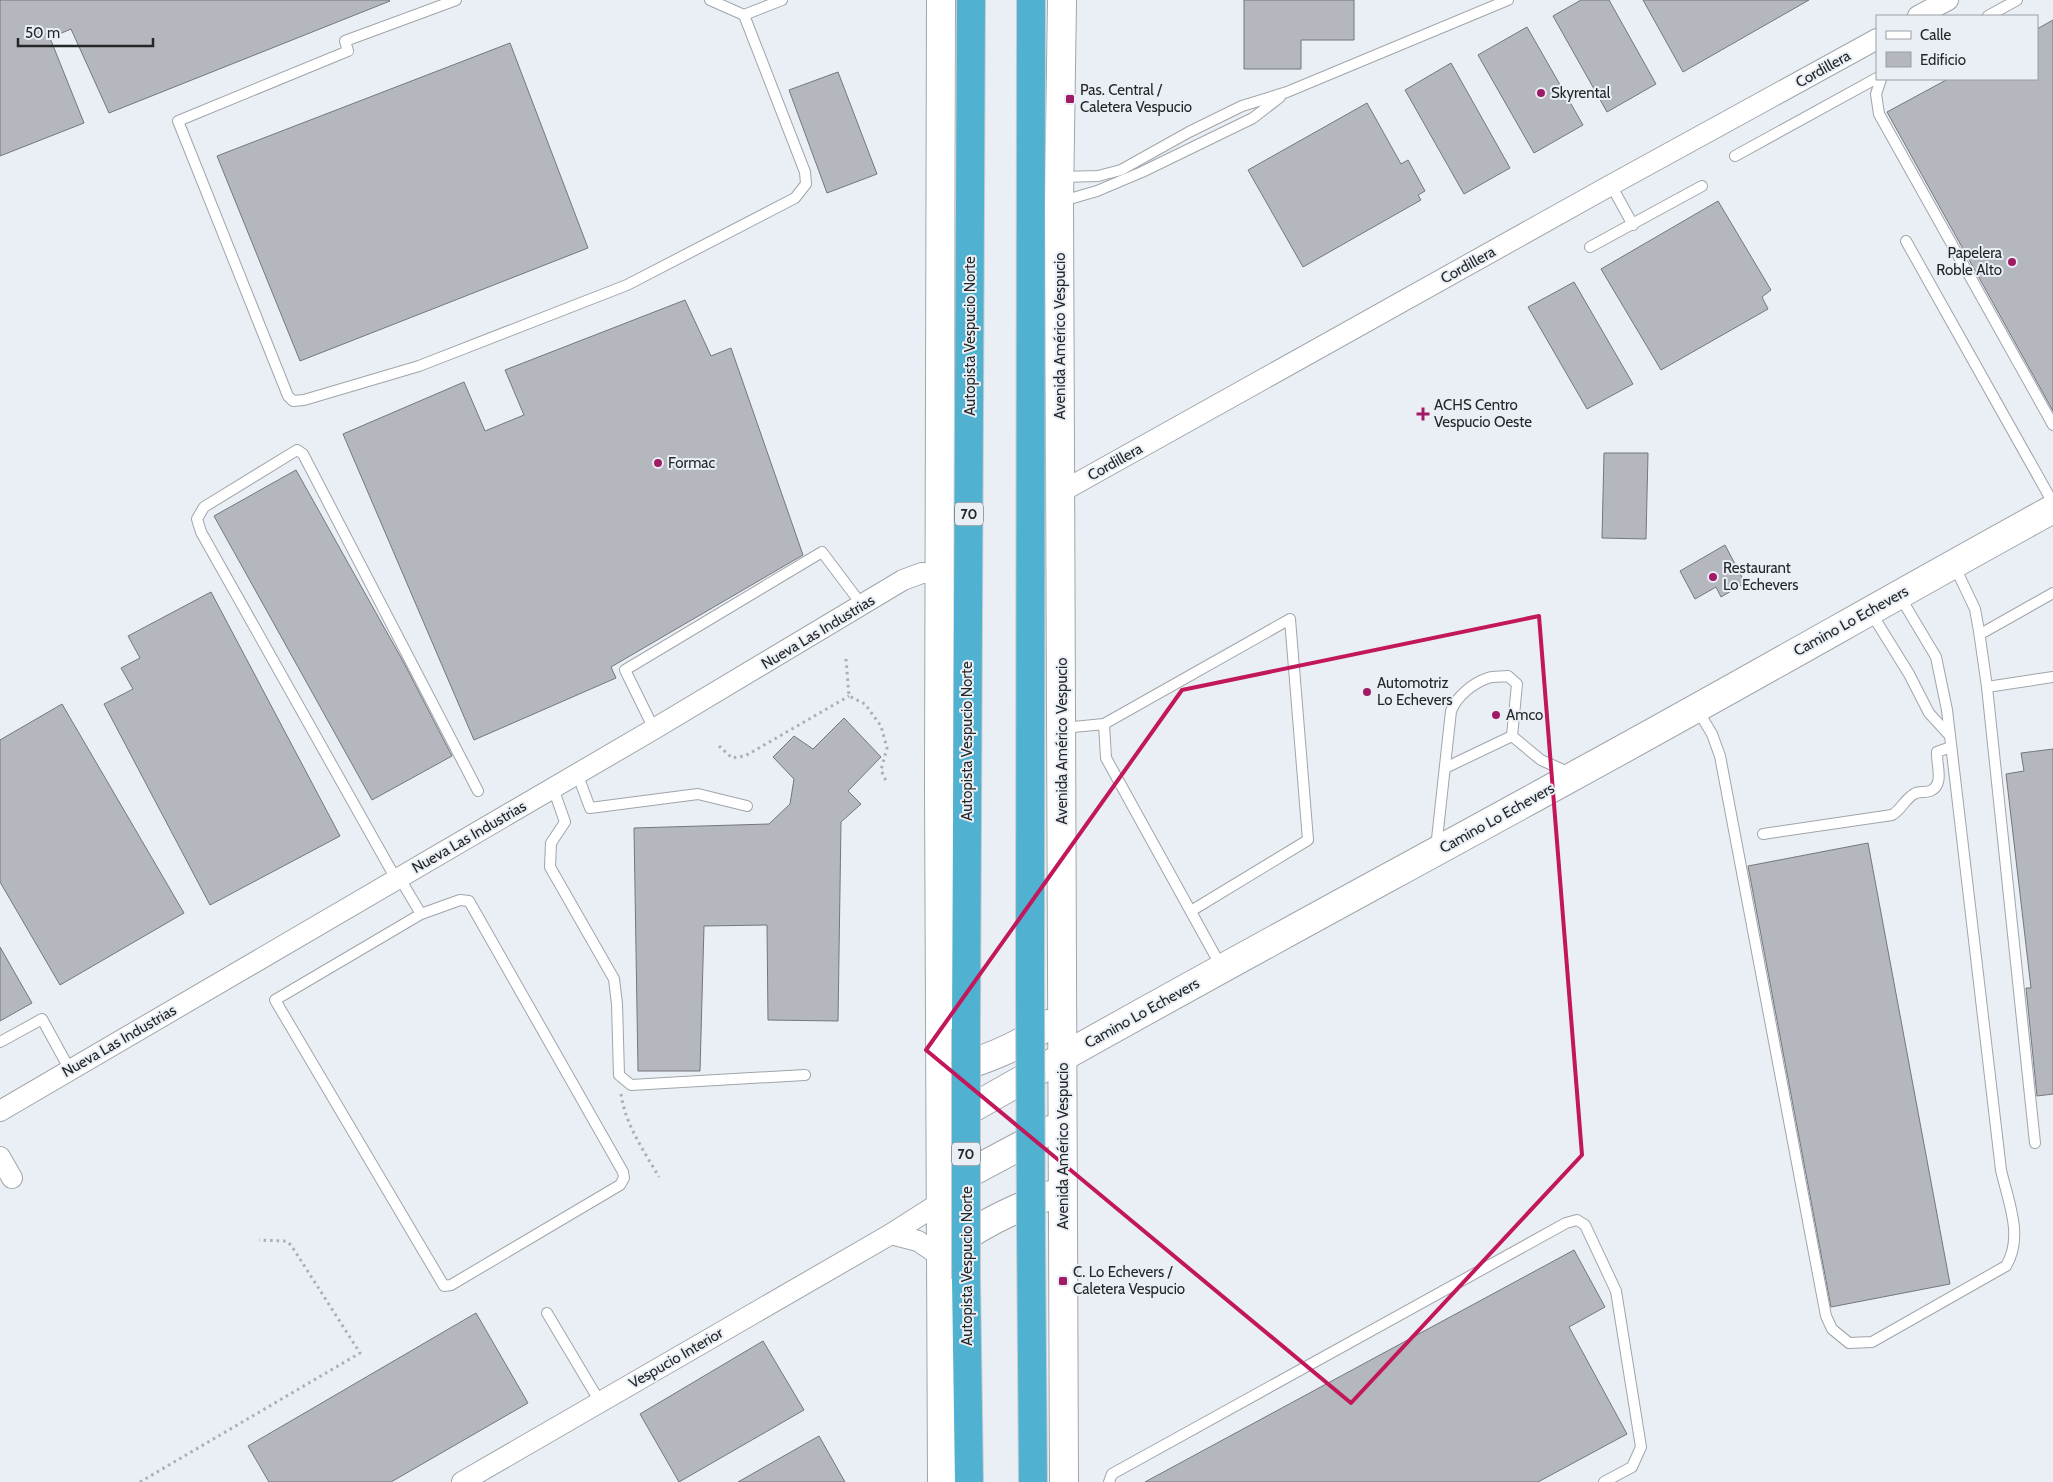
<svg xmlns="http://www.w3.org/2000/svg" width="2053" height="1482" font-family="Cabin,sans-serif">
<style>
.building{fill:#b4b7be;stroke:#74777d}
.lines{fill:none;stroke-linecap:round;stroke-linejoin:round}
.service-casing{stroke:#a0a5aa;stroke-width:12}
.minor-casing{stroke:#a0a5aa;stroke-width:22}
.secondary-casing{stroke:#a0a5aa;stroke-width:30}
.motorway-casing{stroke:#cacbcc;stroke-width:30}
.path{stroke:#aaafb4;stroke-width:3;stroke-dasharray:2.5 4;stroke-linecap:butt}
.service{stroke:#fff;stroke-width:10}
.minor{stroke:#fff;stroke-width:20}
.secondary{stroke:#fff;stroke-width:28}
.motorway{stroke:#50b1d1;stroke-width:28}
.motorway-bridge-casing{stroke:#cacbcc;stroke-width:30;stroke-linecap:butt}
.motorway-bridge{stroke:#50b1d1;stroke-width:28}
.marked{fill:none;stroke:#c2185b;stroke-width:4;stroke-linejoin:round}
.poi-dot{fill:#a11a66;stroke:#e9eff5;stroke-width:2}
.labels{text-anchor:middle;stroke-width:4;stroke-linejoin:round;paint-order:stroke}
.shield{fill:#e9eff5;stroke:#5f6366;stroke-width:1}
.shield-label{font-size:14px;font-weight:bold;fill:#242729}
.street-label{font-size:15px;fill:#242729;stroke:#e9eff5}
.poi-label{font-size:15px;fill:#242729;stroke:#e9eff5;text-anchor:start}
</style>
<rect width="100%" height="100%" fill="#e9eff5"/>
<!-- building -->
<g class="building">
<polygon points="0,0 389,0 390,1 109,113 71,29 50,38 84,123 0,156"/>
<polygon points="1244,0 1354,0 1354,40 1301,40 1301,69 1244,69"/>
<polygon points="1581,0 1609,0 1656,84 1607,112 1553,16"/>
<polygon points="1643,0 1809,0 1683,72"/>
<polygon points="2053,20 2053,411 1887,112 1948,79 2037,79 2037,29"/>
<polygon points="1527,27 1583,125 1534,153 1478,55"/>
<polygon points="510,43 588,248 300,361 217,156"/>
<polygon points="1451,63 1510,168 1464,194 1405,90"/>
<polygon points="838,72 877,174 827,193 789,90"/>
<polygon points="1367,103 1401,164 1408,160 1425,191 1418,195 1421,200 1303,267 1248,170"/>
<polygon points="1718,201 1771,290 1762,297 1768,309 1661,370 1601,269"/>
<polygon points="1574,282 1633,384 1587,409 1528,307"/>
<polygon points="685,300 711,356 731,348 803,555 611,667 616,678 474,740 343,434 464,382 485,431 524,415 505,370"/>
<polygon points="1604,453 1648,453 1646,539 1602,538"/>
<polygon points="296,470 404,663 452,756 372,800 214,516"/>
<polygon points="1725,545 1745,583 1721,597 1716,587 1695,599 1680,571"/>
<polygon points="211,592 340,836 210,905 104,704 133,689 121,668 140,658 128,636"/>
<polygon points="62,704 184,913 60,985 0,882 0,740"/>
<polygon points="844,718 881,757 848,791 861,804 841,822 838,1021 768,1020 767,925 704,926 700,1071 638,1071 634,828 769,824 790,804 794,779 773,757 794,736 813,749"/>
<polygon points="2053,749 2053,1094 2037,1096 2026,988 2031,988 2006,774 2024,771 2021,753"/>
<polygon points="1868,843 1950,1284 1831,1307 1748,866"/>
<polygon points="0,947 32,1003 0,1021"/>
<polygon points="1574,1250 1605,1307 1569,1327 1627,1434 1538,1482 1145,1482"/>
<polygon points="476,1313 528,1403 391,1482 269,1482 248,1446"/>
<polygon points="763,1341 804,1410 679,1482 640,1414"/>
<polygon points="819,1436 845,1482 738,1482"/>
</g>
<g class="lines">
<defs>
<g id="service">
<polyline points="456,0 345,41 348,51 178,121 288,396 293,401 304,400 419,366 627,285 795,198 806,184 805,172 744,15"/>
<polyline points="710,0 744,15 782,0"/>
<polyline points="1988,16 2017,0"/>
<polyline points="1881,79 1876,94 1879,114 2053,425"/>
<polyline points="1735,156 1877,78"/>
<polyline points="1062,177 1098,176 1121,170 1189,132 1242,106 1287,92 1508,0"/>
<polyline points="1611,185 1633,225"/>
<polyline points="1059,202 1097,191 1142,172 1253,118 1280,97"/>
<polyline points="1906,241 2053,503"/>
<polyline points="1590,247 1702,186"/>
<polyline points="1954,565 1975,609 1979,631 1984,632 2053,593"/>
<polyline points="1870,611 1909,674 1929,713 1950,736"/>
<polyline points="1979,631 1987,687 2035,1143"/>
<polyline points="1987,687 2053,677"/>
<path d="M1697,709L1712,734L1720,756L1826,1316L1832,1329L1849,1343L1872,1342L2006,1266C2024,1237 2008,1201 2001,1170L1947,710L1936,657L1899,595"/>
<polyline points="1104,724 1290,619 1308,840 1191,911"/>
<polyline points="1063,728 1104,724 1106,758 1222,968"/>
<polyline points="654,729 625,670 822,552 862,605"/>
<polyline points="1445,768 1512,736"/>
<polyline points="577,773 590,808 698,794 747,806"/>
<polyline points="553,788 565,822 551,843 550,867 614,979 617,1004 619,1075 631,1085 805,1075"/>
<path d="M1763,834L1892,815C1901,810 1905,799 1914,794C1919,791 1925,793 1930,791C1945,785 1936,764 1937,752L1951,747"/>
<path d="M1436,848L1451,711C1457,696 1473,683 1488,678C1494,676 1502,677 1508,676L1517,684L1512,736L1541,760L1570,773"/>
<polyline points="421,914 460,900 469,901 623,1172 624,1178 620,1185 451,1285 444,1286 275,1000 421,914 402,882 396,879 201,532 197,519 204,507 297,450 303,454 478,791"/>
<polyline points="0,1042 42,1019 70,1070"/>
<polyline points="547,1313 600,1402"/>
<polyline points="1109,1482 1112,1474 1566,1223 1577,1220 1585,1225 1616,1291 1641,1447 1632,1467 1604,1482"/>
</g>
<g id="minor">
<polyline points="1918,16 1948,0"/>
<polyline points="1061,492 1611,185 1877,39"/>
<polyline points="0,1111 654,729 903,580 922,573 940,573"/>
<polyline points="0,1157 12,1178"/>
<polyline points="891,1234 918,1241 940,1256"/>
<polyline points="462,1482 891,1234 941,1202"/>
</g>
<g id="secondary">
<polyline points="941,0 939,786 942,1482"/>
<polyline points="1062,0 1059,202 1064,1482"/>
<path d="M944,1072C979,1062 1020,1048 1048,1024"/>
<path d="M948,1122C1153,1004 1363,892 1570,778C1732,690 1891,598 2053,509"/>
<polyline points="947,1185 1050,1130"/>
<path d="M948,1249C979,1225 1015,1208 1051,1195"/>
</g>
<g id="motorway">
<polyline points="1030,987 1031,0"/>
<polyline points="966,1029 971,0"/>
<polyline points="1031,1238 1033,1482"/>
<polyline points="966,1279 969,1482"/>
</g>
</defs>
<!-- service casing -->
<use href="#service" class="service-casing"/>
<!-- minor casing -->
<use href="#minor" class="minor-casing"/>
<!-- secondary casing -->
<use href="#secondary" class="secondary-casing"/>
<!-- motorway casing -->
<use href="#motorway" class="motorway-casing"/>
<!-- path -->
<g class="path">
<polyline points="846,659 849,696 865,704 881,726 887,748 881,770 887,783"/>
<polyline points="719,746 732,758 745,756 849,696"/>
<path d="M621,1094C625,1124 644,1151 659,1177"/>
<polyline points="140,1482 360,1353 291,1245 286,1241 259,1240"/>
</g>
<!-- service -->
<use href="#service" class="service"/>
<!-- minor -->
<use href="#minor" class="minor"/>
<!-- secondary -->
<use href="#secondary" class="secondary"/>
<!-- motorway -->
<use href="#motorway" class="motorway"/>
<defs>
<g id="motorway-bridge">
<polyline points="1030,987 1031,1238"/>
<polyline points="966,1029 966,1279"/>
</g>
</defs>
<!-- motorway-bridge casing -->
<use href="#motorway-bridge" class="motorway-bridge-casing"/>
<!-- motorway-bridge -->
<use href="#motorway-bridge" class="motorway-bridge"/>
</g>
<!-- marked area -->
<path class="marked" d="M1539,616L1582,1155L1351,1403L926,1050L1182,690Z"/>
<!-- markers -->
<g class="poi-dot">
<circle cx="1541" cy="93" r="5"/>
<rect x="1065" y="94" width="10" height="10" rx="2.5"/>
<circle cx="2012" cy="262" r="5"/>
<path d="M1420.5 406.5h5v5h5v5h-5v5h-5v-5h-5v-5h5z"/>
<circle cx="658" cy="463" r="5"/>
<circle cx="1713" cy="577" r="5"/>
<circle cx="1367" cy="692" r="5"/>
<circle cx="1496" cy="715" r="5"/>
<rect x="1058" y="1276" width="10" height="10" rx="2.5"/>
</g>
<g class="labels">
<!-- shield labels -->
<g class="shield">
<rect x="955" y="502.5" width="28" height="23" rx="4"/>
<rect x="952" y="1142.5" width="28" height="23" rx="4"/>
</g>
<g class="shield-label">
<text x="969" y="519">70</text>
<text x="966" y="1159">70</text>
</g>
<!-- street labels -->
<g class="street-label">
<text transform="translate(1823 69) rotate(-29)" y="5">Cordillera</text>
<text transform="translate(1468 265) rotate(-29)" y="5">Cordillera</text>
<text transform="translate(970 336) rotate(-90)" y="5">Autopista Vespucio Norte</text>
<text transform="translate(1060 336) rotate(-90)" y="5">Avenida Américo Vespucio</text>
<text transform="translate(1115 462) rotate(-29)" y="5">Cordillera</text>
<text transform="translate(1851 621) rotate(-29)" y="5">Camino Lo Echevers</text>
<text transform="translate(818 632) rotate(-31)" y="5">Nueva Las Industrias</text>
<text transform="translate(967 741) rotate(-90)" y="5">Autopista Vespucio Norte</text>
<text transform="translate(1062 741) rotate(-90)" y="5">Avenida Américo Vespucio</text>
<text transform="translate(1497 818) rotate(-29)" y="5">Camino Lo Echevers</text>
<text transform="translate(469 837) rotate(-30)" y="5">Nueva Las Industrias</text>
<text transform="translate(1142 1013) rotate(-29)" y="5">Camino Lo Echevers</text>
<text transform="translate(119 1041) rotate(-30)" y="5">Nueva Las Industrias</text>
<text transform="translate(1063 1146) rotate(-90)" y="5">Avenida Américo Vespucio</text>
<text transform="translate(967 1266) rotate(-90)" y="5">Autopista Vespucio Norte</text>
<text transform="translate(676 1358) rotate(-30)" y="5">Vespucio Interior</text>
</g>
<!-- poi labels -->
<g class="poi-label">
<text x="1080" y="95">Pas. Central /<tspan x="1080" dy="17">Caletera Vespucio</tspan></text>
<text x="1551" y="98">Skyrental</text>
<text x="2002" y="258" text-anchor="end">Papelera<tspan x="2002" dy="17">Roble Alto</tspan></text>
<text x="1434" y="410">ACHS Centro<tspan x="1434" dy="17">Vespucio Oeste</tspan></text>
<text x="668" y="468">Formac</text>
<text x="1723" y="573">Restaurant<tspan x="1723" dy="17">Lo Echevers</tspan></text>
<text x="1377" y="688">Automotriz<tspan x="1377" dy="17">Lo Echevers</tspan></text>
<text x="1506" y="720">Amco</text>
<text x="1073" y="1277">C. Lo Echevers /<tspan x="1073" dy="17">Caletera Vespucio</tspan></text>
</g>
</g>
<!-- legend -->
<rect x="1876" y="15" width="162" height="65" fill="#e9eff5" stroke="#9a9fa3"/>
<rect x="1886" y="31" width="25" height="8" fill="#ffffff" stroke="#9a9fa3"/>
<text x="1920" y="40" font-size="15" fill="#242729">Calle</text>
<rect x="1886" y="52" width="25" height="15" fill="#b4b7be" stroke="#9a9fa3"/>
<text x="1920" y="65" font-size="15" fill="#242729">Edificio</text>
<!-- scale -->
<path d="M18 38v8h135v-8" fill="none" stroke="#242729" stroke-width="2.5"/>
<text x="25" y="38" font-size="15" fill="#242729" stroke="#e9eff5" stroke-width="4" paint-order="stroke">50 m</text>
</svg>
